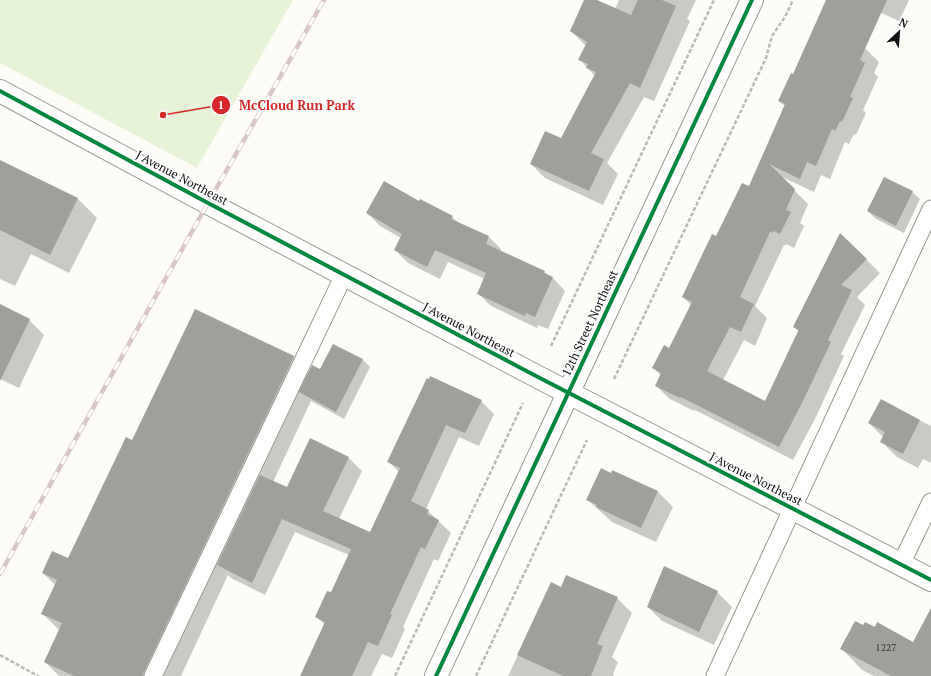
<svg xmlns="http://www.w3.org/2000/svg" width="931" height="676" font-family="'PT Serif',serif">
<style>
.green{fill:#e7f3d7}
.shadow{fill:#0003}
.building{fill:#a19f9c}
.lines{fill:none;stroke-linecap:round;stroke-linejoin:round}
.service-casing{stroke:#979795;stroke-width:19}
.minor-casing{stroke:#979795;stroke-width:24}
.tertiary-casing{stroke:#979795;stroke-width:24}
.path{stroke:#b9b9b8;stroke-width:2.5;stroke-dasharray:4 2;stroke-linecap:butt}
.service{stroke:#fffffe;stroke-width:17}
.minor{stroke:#fffffe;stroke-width:22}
.tertiary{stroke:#fffffe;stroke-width:22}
.rail-casing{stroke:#d9c6c7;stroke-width:4.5}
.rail{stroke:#fff;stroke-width:3;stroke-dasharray:9;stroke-linecap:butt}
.cycleway-casing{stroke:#fff;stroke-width:6}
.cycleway{stroke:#00873e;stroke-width:4}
.labels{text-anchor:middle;stroke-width:4;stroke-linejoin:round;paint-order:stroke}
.number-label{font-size:10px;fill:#353434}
.street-label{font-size:12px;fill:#111;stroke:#fff}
.leader{fill:none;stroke:#d62828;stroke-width:1.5}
.callout-dot{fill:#d62828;stroke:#fff;stroke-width:1.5}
.mark-label{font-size:12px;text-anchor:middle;font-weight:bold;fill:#fff}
.callout-label{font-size:13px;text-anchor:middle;font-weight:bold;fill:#d62828;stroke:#fff;stroke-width:4;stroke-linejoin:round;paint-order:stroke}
</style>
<rect width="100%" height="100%" fill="#fdfcf7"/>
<!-- green -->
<polygon class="green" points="0,0 293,0 197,168 0,63"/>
<!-- shadow -->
<g class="shadow">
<polygon points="585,0 595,0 615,9 619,0 696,0 687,19 690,21 654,101 644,97 607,163 618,174 603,205 545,178 531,164 561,139 595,76 580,60 586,46 571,31"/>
<polygon points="856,0 909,0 899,21 859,3"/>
<polygon points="865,48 879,62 874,73 878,77 863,110 866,113 856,135 854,134 849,144 845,142 830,179 821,175 814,192 780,176 808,204 800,223 804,226 794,248 786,244 786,246 784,245 755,306 767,318 755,346 744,340 723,380 766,402 799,331 794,326 840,234 880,273 857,297 865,305 841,354 844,356 815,419 793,460 695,410 694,411 670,399 656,386 661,376 654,368 670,349 691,305 683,297 716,237 749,188 785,106 779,101 793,76"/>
<polygon points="0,161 78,199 97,218 69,273 31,254 15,286 0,279"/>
<polygon points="912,192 920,199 904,233 876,219 868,211"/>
<polygon points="420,202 452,217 459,223 489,237 501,249 500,252 544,272 553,278 565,291 548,329 538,325 537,328 491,306 478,293 485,279 448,262 440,279 408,263 395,250 401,238 380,226 367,213"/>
<polygon points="0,305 29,320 44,335 19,388 0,379"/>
<polygon points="195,310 294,357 309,373 362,359 370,367 344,419 311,401 273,482 287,489 311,440 349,458 362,471 339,519 370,533 399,472 389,462 481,401 494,414 479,446 459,437 426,509 451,533 438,561 434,559 403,627 405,629 392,658 382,654 371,676 305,676 325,625 316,617 331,594 349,555 295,532 265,595 231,578 228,575 181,676 59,676 45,662 60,631 43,614 56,586 43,573 69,559 133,441"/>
<polygon points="881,400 931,426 931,463 923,459 918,468 897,457 882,442 884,438 869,423"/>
<polygon points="613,472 658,492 673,507 656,542 612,522 588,500"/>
<polygon points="552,583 561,588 617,598 632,613 612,657 618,662 613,674 614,676 508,676"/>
<polygon points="717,592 732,607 714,645 662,621 648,607"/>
<polygon points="863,626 913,643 931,631 931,676 874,676 862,670 841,648"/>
</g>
<!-- building -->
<g class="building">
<polygon points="584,0 597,0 631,15 638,0 662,0 676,6 640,88 630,83 591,153 604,159 589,191 530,164 545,131 561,138 596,72 586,68 588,64 578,60 587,42 570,31"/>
<polygon points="826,0 887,0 860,60 865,63 850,97 853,98 842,122 840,121 835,131 832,129 816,166 807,162 800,179 769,164 795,189 786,210 791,212 780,234 773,231 772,233 770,232 740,297 754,304 741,332 730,327 707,371 765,401 799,329 798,330 793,327 840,233 867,259 841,285 852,290 828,340 831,342 801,405 779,447 681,397 680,398 655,386 661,373 652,368 664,345 669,348 692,302 682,297 712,234 716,236 742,183 749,186 785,104 778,101 791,73 793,74"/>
<polygon points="0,160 78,198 50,255 0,230"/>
<polygon points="884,177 913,191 896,226 867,211"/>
<polygon points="384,181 419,201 420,199 453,216 451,219 489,236 486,244 545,271 544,273 553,277 535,317 526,313 525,316 477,294 486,273 435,250 427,267 394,250 402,234 366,213"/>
<polygon points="0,304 30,319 0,381"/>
<polygon points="195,309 294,356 142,676 74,676 44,662 62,623 41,614 57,580 42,573 52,551 68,558 126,437 132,440"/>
<polygon points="333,344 363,359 336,412 299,392 312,365 320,369"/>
<polygon points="430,376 482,400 465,433 446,425 411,501 429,510 427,514 439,520 425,549 421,547 390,614 392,615 378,646 368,642 352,676 300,676 325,622 315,617 327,591 331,592 351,549 282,519 252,583 217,565 260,475 287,487 310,438 349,457 323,511 370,532 400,468 387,462 427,378 429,379"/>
<polygon points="881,399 920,420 903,454 880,442 885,432 868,423"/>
<polygon points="601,468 611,473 612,470 658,491 641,528 596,507 597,505 586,500"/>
<polygon points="664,566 718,591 699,632 647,607"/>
<polygon points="566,575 618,597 597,644 603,646 591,676 563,676 517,655 551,582 561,587"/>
<polygon points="931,608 931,676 891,676 840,649 855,621 863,625 865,622 875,627 877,622 913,642"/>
</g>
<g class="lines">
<defs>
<g id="service">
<polyline points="901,564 931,502"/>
<polyline points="153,676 344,275"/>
<polyline points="715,676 931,209"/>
</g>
<polyline id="minor" points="436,676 752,0"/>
<polyline id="tertiary" points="0,91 208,203 536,376 931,580"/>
</defs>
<!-- service casing -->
<use href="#service" class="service-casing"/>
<!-- minor casing -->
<use href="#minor" class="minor-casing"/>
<!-- tertiary casing -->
<use href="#tertiary" class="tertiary-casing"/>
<!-- path -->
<g class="path">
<polyline points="551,346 714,0"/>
<polyline points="614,379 766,58 772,36 785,17 793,0"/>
<polyline points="0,655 38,676"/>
<polyline points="395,676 523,403"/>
<polyline points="476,676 587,440"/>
</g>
<!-- service -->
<use href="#service" class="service"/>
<!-- minor -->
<use href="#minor" class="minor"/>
<!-- tertiary -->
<use href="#tertiary" class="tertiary"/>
<defs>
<polyline id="rail" points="0,574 208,203 324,0"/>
</defs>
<!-- rail casing -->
<use href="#rail" class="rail-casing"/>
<!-- rail -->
<use href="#rail" class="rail"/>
<defs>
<g id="cycleway">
<polyline points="0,91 208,203 536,376 931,580"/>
<polyline points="436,676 752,0"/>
</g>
</defs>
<!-- cycleway casing -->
<use href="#cycleway" class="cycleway-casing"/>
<!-- cycleway -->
<use href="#cycleway" class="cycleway"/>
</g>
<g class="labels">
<!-- number labels -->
<g class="number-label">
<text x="886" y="651">1227</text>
</g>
<!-- street labels -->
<g class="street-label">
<text transform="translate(182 178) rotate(28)" y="4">J Avenue Northeast</text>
<text transform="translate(590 323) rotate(-65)" y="4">12th Street Northeast</text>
<text transform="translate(469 330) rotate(28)" y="4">J Avenue Northeast</text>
<text transform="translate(756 479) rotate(27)" y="4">J Avenue Northeast</text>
</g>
</g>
<!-- callouts -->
<path class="leader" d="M163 115L221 105"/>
<g class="callout-dot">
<circle cx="163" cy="115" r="4"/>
<circle cx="221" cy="105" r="10"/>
</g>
<g class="mark-label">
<text x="221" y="109">1</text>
</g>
<g class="callout-label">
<text x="297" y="110">McCloud Run Park</text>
</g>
<!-- north arrow -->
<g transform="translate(899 32) rotate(26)" stroke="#ffffff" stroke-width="3" paint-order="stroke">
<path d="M0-3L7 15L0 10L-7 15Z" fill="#111111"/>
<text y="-6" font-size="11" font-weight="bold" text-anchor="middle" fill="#111111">N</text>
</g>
</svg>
